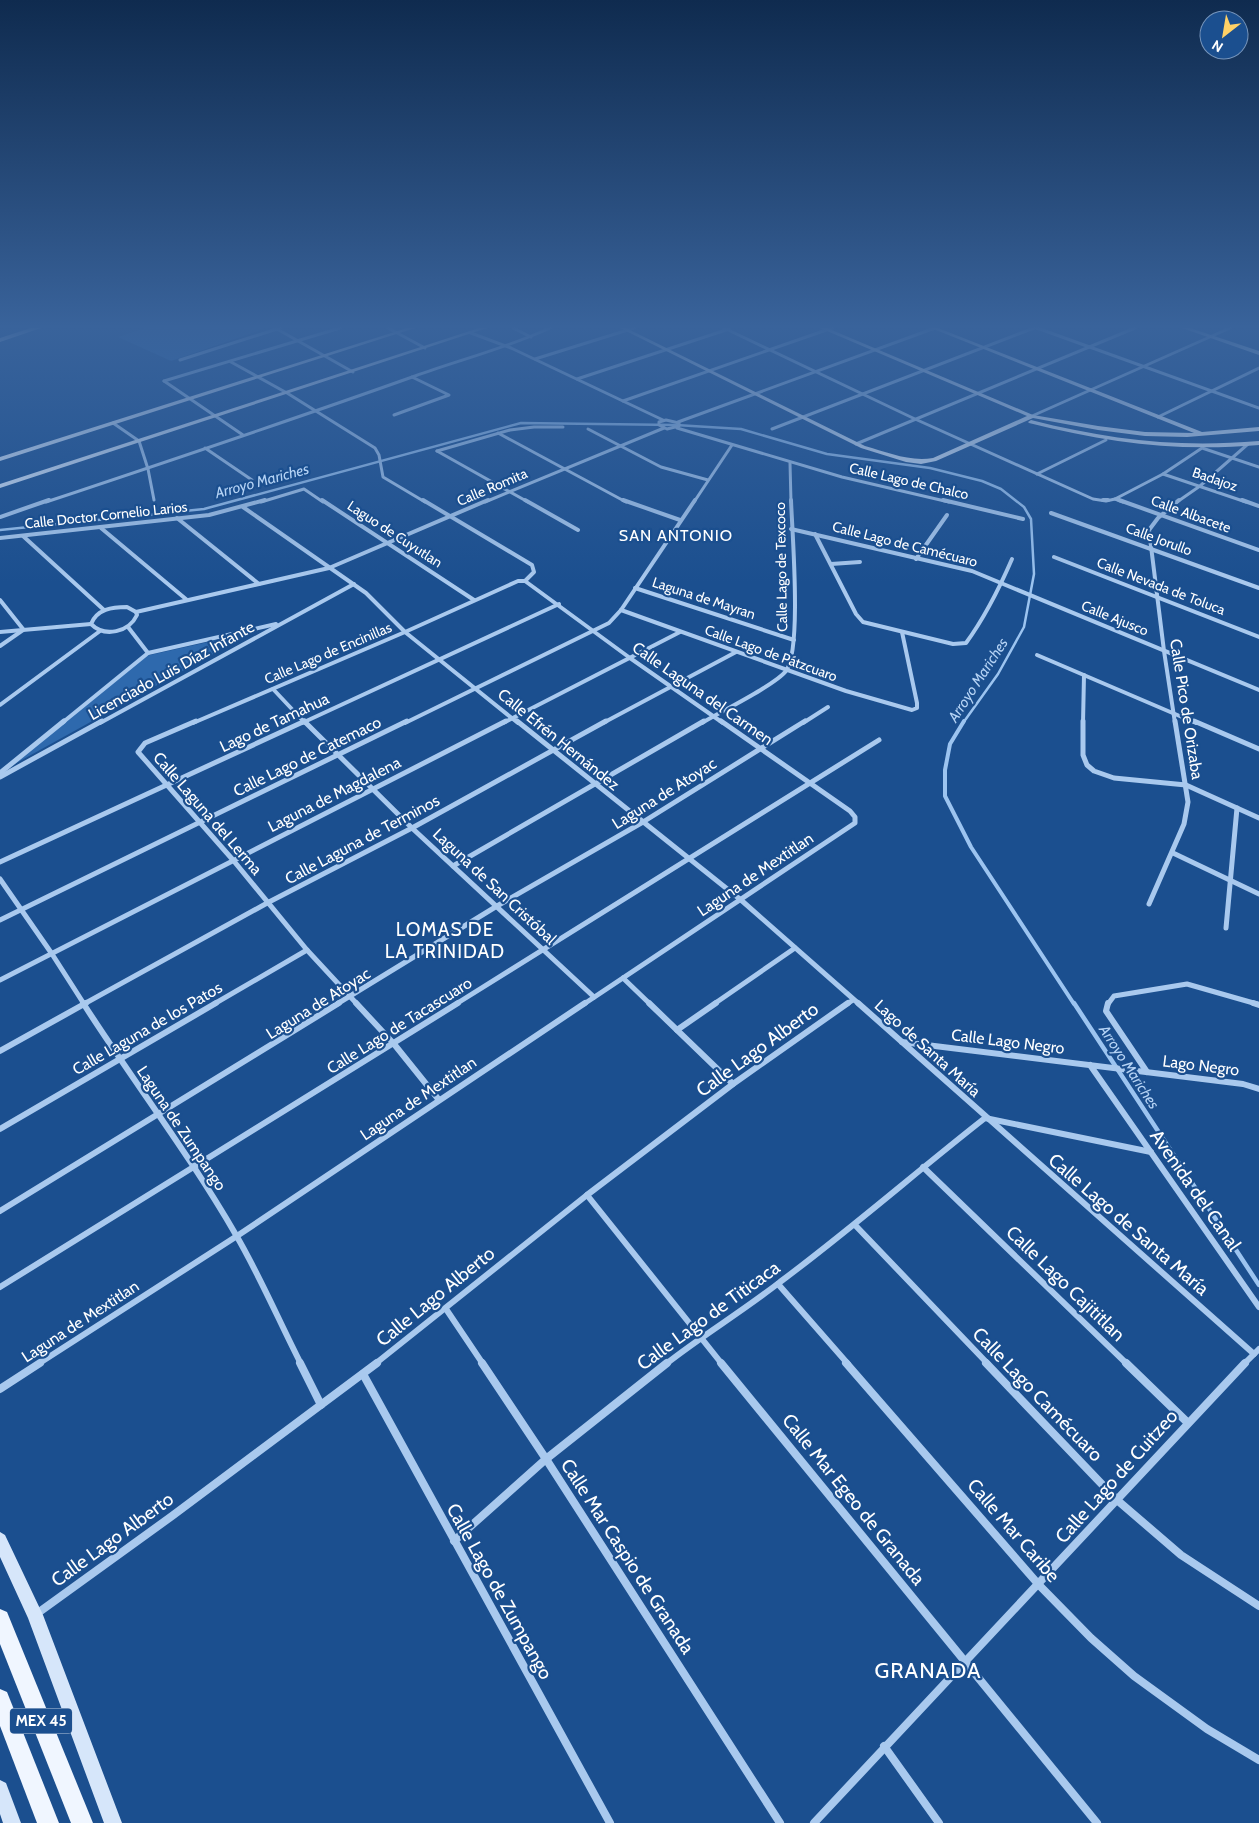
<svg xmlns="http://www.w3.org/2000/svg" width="1259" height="1823" font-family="Cabin,sans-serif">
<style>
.green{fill:#2e69ad}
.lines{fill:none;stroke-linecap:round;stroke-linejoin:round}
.stream-far2{stroke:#9cc4f0;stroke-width:2.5}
.stream-far1{stroke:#9cc4f0;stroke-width:4}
.stream{stroke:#9cc4f0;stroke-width:4.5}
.street-far4{stroke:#a9c9ee;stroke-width:3}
.street-far3{stroke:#a9c9ee;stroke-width:4}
.street-far2{stroke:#a9c9ee;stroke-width:5}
.street-far1{stroke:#a9c9ee;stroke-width:6}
.street{stroke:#a9c9ee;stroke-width:8}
.secondary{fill:#d6e6fa;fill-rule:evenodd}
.primary{fill:#f0f6ff;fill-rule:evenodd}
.labels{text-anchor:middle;stroke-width:4.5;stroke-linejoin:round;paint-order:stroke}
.far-street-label{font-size:14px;fill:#fff;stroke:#1b4f8f}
.far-water-label{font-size:15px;font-style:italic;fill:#b5d3f5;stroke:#1b4f8f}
.shield{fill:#1b4f8f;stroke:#bbcadd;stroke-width:1}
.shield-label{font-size:15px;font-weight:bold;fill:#fff}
.far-quarter-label{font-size:16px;letter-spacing:1px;fill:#fff;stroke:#1b4f8f}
.street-label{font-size:16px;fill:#fff;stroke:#1b4f8f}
.quarter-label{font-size:19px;letter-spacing:1px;fill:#fff;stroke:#1b4f8f}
.near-street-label{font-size:19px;fill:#fff;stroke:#1b4f8f}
.near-quarter-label{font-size:22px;letter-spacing:1px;fill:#fff;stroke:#1b4f8f}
</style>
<rect width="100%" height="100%" fill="#1b4f8f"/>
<!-- green -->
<g class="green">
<polygon points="145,328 262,328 264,329 171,361 118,337"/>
<polygon points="253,632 11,766 141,657"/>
</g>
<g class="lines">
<!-- stream-far2 -->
<polyline class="stream-far2" points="0,530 204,509 521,423 676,425 741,429 827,454 930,468 982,481 1001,489 1024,507 1031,519 1034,574 1024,627 998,674 963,723"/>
<!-- stream-far1 -->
<polyline class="stream-far1" points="964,721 950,744 945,770 945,796 971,847 1074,1004"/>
<!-- stream -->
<polyline class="stream" points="1074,1003 1259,1285"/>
<!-- street-far4 -->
<g class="street-far4">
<polyline points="388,328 425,348"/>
<polyline points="513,328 531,337"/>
<polyline points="724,328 915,419 1093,499 1106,501 1115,499 1163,474 1202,448 1259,467"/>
<polyline points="1037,328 1259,408"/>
<polyline points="277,329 353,372"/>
<polyline points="471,333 511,348 663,420"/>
<polyline points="535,359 634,328"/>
<polyline points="180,360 280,328"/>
<polyline points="231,362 287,393 375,448 379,455 383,477 425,502"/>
<polyline points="577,379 729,329"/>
<polyline points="164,381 340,328"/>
<polyline points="164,381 243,435"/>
<polyline points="623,401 832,328"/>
<polyline points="394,415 449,395 412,377"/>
<polyline points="1032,416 1230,328"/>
<polyline points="1158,417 1259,368"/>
<polygon points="666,420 679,423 679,426 667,429 659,425 659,422"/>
<polyline points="678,422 935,328"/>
<polyline points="113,423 139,441 148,469 154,500"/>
<polyline points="677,428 842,477 949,502"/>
<polyline points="588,429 661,467 708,480"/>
<polyline points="772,429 1034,328"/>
<polyline points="498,433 626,502"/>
<polyline points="856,444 1135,328"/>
<polyline points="205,448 252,480"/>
<polyline points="437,451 528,502"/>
<polyline points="437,451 510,430 534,427 563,427"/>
<polyline points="790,463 791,502"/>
<polyline points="1037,474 1106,440"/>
<polyline points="1163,474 1246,502"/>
<polyline points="1115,499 1123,502"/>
<path d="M46,502C169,461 292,420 415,376C459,360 507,348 550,328"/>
<polyline points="261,502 304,489 323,502"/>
<polyline points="485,502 664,428"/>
<polyline points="694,502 732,445"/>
<polyline points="1177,502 1200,486 1248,444"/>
</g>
<!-- street-far3 -->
<g class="street-far3">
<polyline points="322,500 474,600"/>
<polyline points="423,500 532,565 534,572 525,581"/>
<polyline points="525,500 578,530"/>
<polyline points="623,500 680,520"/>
<polyline points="943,500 1023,519"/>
<polyline points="1103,500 1108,500"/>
<polyline points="1119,500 1259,550"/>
<polyline points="1242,500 1259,506"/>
<polyline points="243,507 366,593 405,632 518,723"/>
<polyline points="1051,513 1259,588"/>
<polyline points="0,517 49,500"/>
<polyline points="177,518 259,584"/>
<polyline points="101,528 187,600"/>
<polyline points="791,529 972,571 1259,690"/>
<path d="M815,534L856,614L863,622L953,644L966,643C985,617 999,589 1012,559"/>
<polyline points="23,536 104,610"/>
<polyline points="0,538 209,515 265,500"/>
<polyline points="1054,557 1259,637"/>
<polyline points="916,559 947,515"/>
<polyline points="831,564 860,562"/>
<polyline points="525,581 630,658 723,723"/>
<polyline points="635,588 794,640"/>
<polyline points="0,600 23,629"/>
<path d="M127,607L136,612L137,615C129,632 105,638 91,624C97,609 112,607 127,607Z"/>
<polyline points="621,610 846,691 912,710 917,708 917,703 902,632"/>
<polyline points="136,612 329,568 488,500"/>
<polyline points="128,627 148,653"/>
<polyline points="0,632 91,624"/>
<polyline points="0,646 23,630"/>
<polyline points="1037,655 1196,723"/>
<polyline points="273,689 305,723"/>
<polyline points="0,705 100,631"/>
<polyline points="62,723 148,653 276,624"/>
<polyline points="100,723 354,584"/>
<polyline points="193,723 405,632 518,581 525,581"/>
<polyline points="302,723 559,604"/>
<polyline points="405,723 609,623 621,610 695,500"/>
<polyline points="503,723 680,632"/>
<polyline points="603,723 736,652"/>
<path d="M702,723C720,712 775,685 786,671C802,650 792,531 791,500"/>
<polyline points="803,723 828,707"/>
<polyline points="1083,723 1084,675"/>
<polyline points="1175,723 1164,651 1149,530 1158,518 1179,500"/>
</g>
<!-- street-far2 -->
<g class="street-far2">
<polyline points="196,721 145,743 138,752 233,860 307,950 357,1004"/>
<polyline points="304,721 412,828 594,997"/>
<polyline points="517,721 741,900 859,1004"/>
<polyline points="1083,721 1083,755 1087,765 1094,771 1114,778 1186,785 1259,818"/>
<polyline points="1194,721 1259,749"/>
<polyline points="0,773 64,721"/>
<polyline points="0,777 102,721"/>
<polyline points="1173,853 1259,894"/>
<polyline points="0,862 305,721"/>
<polyline points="453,866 704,721"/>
<polyline points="0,879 52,954 84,1004"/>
<polyline points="1149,904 1184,824 1188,802 1175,721"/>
<polyline points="0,920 407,721"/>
<polyline points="1226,928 1237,808"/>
<polyline points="623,978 650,1004"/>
<polyline points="0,980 506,721"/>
<polyline points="84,1004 269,902 412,828 606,721"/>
<polyline points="214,1004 307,950"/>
<polyline points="337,1004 497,906 643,822 805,721"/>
<polyline points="456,1004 879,740"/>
<polyline points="584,1004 855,823 855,817 850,811 721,721"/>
<polyline points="714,1004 795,948"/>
<polyline points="847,1004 853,1000"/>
<polyline points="1108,1004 1114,996 1187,984 1257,1004"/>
</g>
<!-- street-far1 -->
<g class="street-far1">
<path d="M83,1003C133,1081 190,1155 236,1235C260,1276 279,1321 301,1364"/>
<polyline points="356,1003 394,1044 439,1100"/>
<polyline points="649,1003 733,1084"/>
<polyline points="858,1003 1254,1354"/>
<polyline points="1108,1003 1106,1011 1147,1072"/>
<polyline points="1253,1003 1259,1005"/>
<polyline points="677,1030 716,1003"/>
<polyline points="902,1042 1243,1084 1259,1089"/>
<polyline points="0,1051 86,1003"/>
<polyline points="1090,1065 1259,1307"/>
<polyline points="985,1118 1151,1152"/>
<polyline points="0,1129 216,1003"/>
<polyline points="923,1167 1127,1364"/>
<polyline points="587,1195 722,1364"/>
<polyline points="0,1211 339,1003"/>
<polyline points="855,1225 988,1364"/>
<polyline points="778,1284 848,1364"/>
<polyline points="0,1287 458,1003"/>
<polyline points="446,1309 483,1364"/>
<polyline points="38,1364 237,1236 585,1003"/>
<polyline points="375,1364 587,1195 733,1084 848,1003"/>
<path d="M666,1364C703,1335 743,1311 780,1282C850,1230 916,1172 985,1118"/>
<polyline points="1244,1364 1259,1349"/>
</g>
<!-- street -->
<g class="street">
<polyline points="300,1363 321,1405"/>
<polyline points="482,1363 546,1459 780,1823"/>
<polyline points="721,1363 1097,1823"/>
<polyline points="846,1363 1039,1585 1091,1638 1134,1676 1207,1729 1259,1760"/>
<polyline points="986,1363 1117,1500 1181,1555 1259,1606"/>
<polyline points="1126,1363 1187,1422"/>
<polyline points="363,1374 610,1823"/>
<polyline points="0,1389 40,1363"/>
<polyline points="454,1541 546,1459 667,1363"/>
<polyline points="35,1615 172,1516 377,1363"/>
<polyline points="884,1746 939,1823"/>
<polyline points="814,1823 1245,1363"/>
</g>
<!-- secondary -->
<g class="secondary">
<polygon points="407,328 415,328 0,461 0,457"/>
<polygon points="479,328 487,328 0,488 0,484"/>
<path d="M620,328H626L865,446C887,452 909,462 933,458L1027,416L820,328H827L1033,415L1098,426L1145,432L1194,433L931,328H938L1202,432L1259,427V431L1187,437L1145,436L1098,430L1033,418L936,461L921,464L906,462L861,448Z"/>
<polygon points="1182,328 1190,328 1259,351 1259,355"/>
<path d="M1031,420C1110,440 1178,448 1259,441V445C1177,452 1109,443 1029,423L1028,422Z"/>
<polygon points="0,1532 5,1535 43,1615 122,1823 104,1823 28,1618 0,1557"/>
<polygon points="0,1780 6,1783 21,1823 3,1823 0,1814"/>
</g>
<!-- primary -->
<g class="primary">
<polygon points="31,328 41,328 0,342 0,338"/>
<polygon points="0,1609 7,1612 93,1823 71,1823 0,1644"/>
<polygon points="0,1689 7,1692 59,1823 37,1823 0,1726"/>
</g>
</g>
<!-- sky -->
<linearGradient id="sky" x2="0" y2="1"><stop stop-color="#0f2b4f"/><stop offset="0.56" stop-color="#39639b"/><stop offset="1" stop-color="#39639b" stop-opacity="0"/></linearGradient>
<rect width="1259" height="583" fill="url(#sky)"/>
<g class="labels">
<!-- far-street labels -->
<g class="far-street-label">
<text transform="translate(1215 479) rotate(19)" y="5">Badajoz</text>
<text transform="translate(909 481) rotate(13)" y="5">Calle Lago de Chalco</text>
<text transform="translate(492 487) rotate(-23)" y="5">Calle Romita</text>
<text transform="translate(1191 514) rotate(20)" y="5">Calle Albacete</text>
<text transform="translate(106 515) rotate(-6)" y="5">Calle Doctor Cornelio Larios</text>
<text transform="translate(395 534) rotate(33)" y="5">Laguo de Cuyutlan</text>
<text transform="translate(1159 539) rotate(20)" y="5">Calle Jorullo</text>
<text transform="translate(905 544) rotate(14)" y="5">Calle Lago de Camécuaro</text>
<text transform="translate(781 567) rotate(-91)" y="5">Calle Lago de Texcoco</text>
<text transform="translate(1161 586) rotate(21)" y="5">Calle Nevada de Toluca</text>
<text transform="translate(704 598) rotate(18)" y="5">Laguna de Mayran</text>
<text transform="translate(1115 618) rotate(22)" y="5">Calle Ajusco</text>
<text transform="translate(328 653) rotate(-23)" y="5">Calle Lago de Encinillas</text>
<text transform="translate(771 653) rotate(20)" y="5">Calle Lago de Pátzcuaro</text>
</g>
<!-- far-water labels -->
<g class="far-water-label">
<text transform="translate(262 481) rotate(-15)" y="5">Arroyo Mariches</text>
<text transform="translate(978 680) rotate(-57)" y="5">Arroyo Mariches</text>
<text transform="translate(1129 1067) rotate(57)" y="5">Arroyo Mariches</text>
</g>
<!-- shield labels -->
<rect class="shield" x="10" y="1708.5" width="62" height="25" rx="4"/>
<g class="shield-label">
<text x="41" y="1726">MEX 45</text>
</g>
<!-- far-quarter labels -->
<g class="far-quarter-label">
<text x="676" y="541">SAN ANTONIO</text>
</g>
<!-- street labels -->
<g class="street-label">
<text transform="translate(171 670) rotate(-29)" y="6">Licenciado Luis Díaz Infante</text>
<text transform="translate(703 693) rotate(35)" y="6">Calle Laguna del Carmen</text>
<text transform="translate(1187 709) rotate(81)" y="6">Calle Pico de Orizaba</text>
<text transform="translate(274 722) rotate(-25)" y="6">Lago de Tamahua</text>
<text transform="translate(559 739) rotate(39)" y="6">Calle Efrén Hernández</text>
<text transform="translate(307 756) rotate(-26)" y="6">Calle Lago de Catemaco</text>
<text transform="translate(664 793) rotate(-32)" y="6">Laguna de Atoyac</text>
<text transform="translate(334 794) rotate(-27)" y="6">Laguna de Magdalena</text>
<text transform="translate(208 813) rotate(49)" y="6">Calle Laguna del Lerma</text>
<text transform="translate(362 839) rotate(-28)" y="6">Calle Laguna de Terminos</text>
<text transform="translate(755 874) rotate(-34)" y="6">Laguna de Mextitlan</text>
<text transform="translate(495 886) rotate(43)" y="6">Laguna de San Cristóbal</text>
<text transform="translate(318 1003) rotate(-32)" y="6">Laguna de Atoyac</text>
<text transform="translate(399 1025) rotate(-32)" y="6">Calle Lago de Tacascuaro</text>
<text transform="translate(147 1028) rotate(-30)" y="6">Calle Laguna de los Patos</text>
<text transform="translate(1008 1041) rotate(7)" y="6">Calle Lago Negro</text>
<text transform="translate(928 1048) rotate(42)" y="6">Lago de Santa María</text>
<text transform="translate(1201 1065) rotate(7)" y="6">Lago Negro</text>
<text transform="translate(418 1098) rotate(-34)" y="6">Laguna de Mextitlan</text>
<text transform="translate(182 1128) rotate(56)" y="6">Laguna de Zumpango</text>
<text transform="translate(80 1321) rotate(-33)" y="6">Laguna de Mextitlan</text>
</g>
<!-- quarter labels -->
<g class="quarter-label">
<text x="445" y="936">LOMAS DE<tspan x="445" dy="22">LA TRINIDAD</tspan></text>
</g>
<!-- near-street labels -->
<g class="near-street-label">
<text transform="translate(757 1049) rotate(-36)" y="7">Calle Lago Alberto</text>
<text transform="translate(1196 1190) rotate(55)" y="7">Avenida del Canal</text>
<text transform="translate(1129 1224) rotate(41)" y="7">Calle Lago de Santa María</text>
<text transform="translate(1066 1283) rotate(44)" y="7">Calle Lago Cajititlan</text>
<text transform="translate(435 1296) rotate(-39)" y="7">Calle Lago Alberto</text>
<text transform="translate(708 1315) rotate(-36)" y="7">Calle Lago de Titicaca</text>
<text transform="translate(1038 1394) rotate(46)" y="7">Calle Lago Camécuaro</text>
<text transform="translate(1116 1476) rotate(-48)" y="7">Calle Lago de Cuitzeo</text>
<text transform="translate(854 1499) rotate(51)" y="7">Calle Mar Egeo de Granada</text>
<text transform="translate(1014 1530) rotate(49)" y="7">Calle Mar Caribe</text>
<text transform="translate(112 1539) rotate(-36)" y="7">Calle Lago Alberto</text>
<text transform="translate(628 1556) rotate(57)" y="7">Calle Mar Caspio de Granada</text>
<text transform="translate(500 1591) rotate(61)" y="7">Calle Lago de Zumpango</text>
</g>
<!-- near-quarter labels -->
<g class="near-quarter-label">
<text x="928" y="1678">GRANADA</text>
</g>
</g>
<!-- north arrow -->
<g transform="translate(1224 35) rotate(211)"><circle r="24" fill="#1b4f8f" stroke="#7695bc"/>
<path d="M0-4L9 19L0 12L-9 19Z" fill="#ffd166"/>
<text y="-8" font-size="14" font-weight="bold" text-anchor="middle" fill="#ffffff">N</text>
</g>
</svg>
